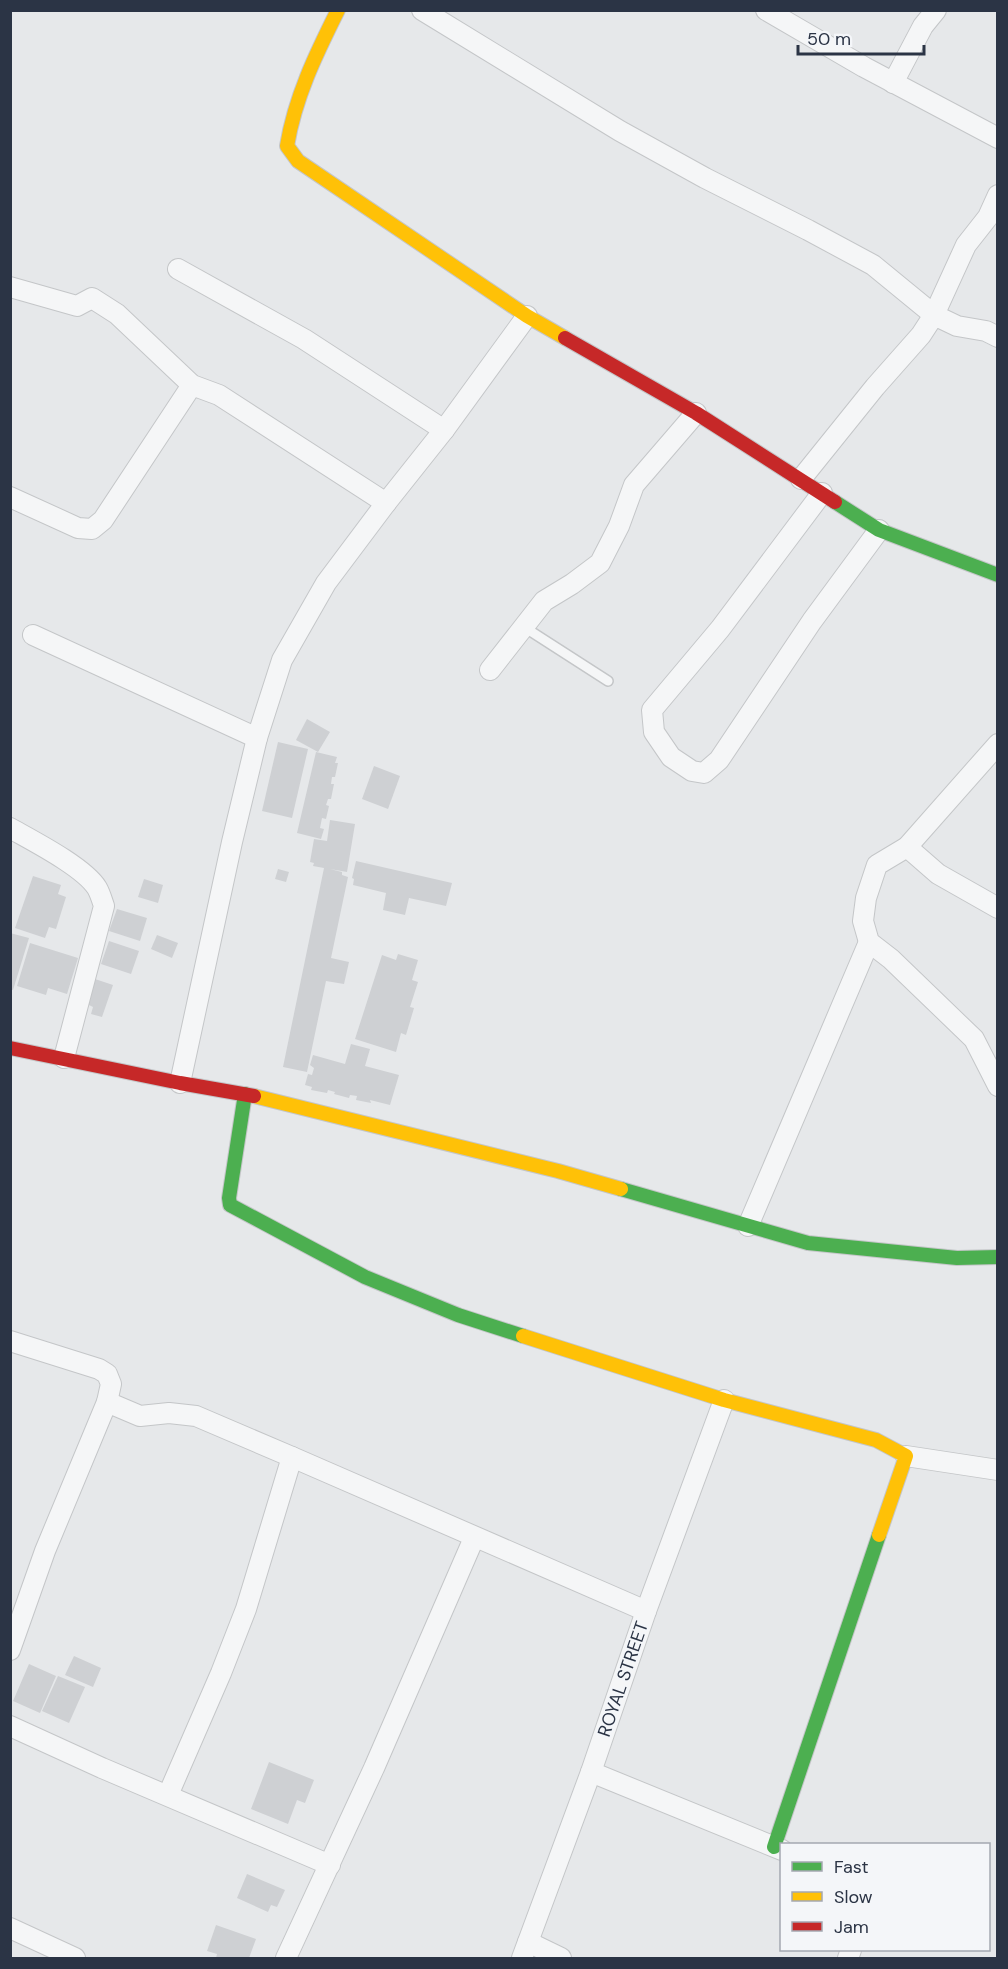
<svg xmlns="http://www.w3.org/2000/svg" width="1008" height="1969" font-family="'DM Sans',sans-serif">
<style>
.building{fill:#ced0d3}
.lines{fill:none;stroke-linecap:round;stroke-linejoin:round}
.lane-casing{stroke:#c4c6c8;stroke-width:12}
.street-casing{stroke:#c4c6c8;stroke-width:22}
.fast-casing{stroke:#c4c6c8;stroke-width:16}
.slow-casing{stroke:#c4c6c8;stroke-width:16}
.jam-casing{stroke:#c4c6c8;stroke-width:16}
.lane{stroke:#f5f6f7;stroke-width:9}
.street{stroke:#f5f6f7;stroke-width:20}
.fast{stroke:#4caf50;stroke-width:14}
.slow{stroke:#ffc107;stroke-width:14}
.jam{stroke:#c62828;stroke-width:14}
.labels{text-anchor:middle;stroke-width:4.5;stroke-linejoin:round;paint-order:stroke}
.street-label{font-size:18px;fill:#2b3445;stroke:#f4f6f9}
</style>
<rect width="100%" height="100%" fill="#e6e8ea"/>
<!-- building -->
<g class="building">
<polygon points="307,719 330,732 318,752 296,740"/>
<polygon points="278,742 308,749 292,818 262,811"/>
<polygon points="316,752 337,757 335,763 338,763 335,777 332,777 331,784 334,784 331,799 328,799 326,805 329,806 326,819 322,818 320,828 324,829 321,839 297,833"/>
<polygon points="374,766 400,776 388,809 362,799"/>
<polygon points="330,820 355,824 347,872 330,869 342,872 342,875 348,877 331,958 349,962 344,984 326,981 307,1072 283,1067 324,868 313,866 314,863 310,862 314,839 327,841"/>
<polygon points="356,861 452,883 446,906 409,898 405,915 383,910 386,893 353,885 354,879 352,878"/>
<polygon points="278,869 289,872 286,882 275,879"/>
<polygon points="33,876 61,885 58,894 66,897 56,929 49,927 45,938 15,928"/>
<polygon points="144,879 163,885 158,903 138,897"/>
<polygon points="117,909 147,918 140,941 109,931"/>
<polygon points="10,933 29,938 13,990 10,989"/>
<polygon points="157,935 178,943 172,958 151,949"/>
<polygon points="109,941 139,951 131,974 101,964"/>
<polygon points="30,943 78,958 67,994 48,988 46,995 17,986"/>
<polygon points="398,954 418,960 412,980 418,982 410,1007 414,1008 406,1035 401,1033 396,1052 355,1039 382,955 396,960"/>
<polygon points="95,979 113,985 102,1017 91,1014 93,1007 87,1004"/>
<polygon points="351,1044 370,1049 365,1066 399,1075 390,1105 370,1100 371,1103 356,1100 357,1096 350,1095 349,1098 334,1094 335,1092 328,1090 327,1093 311,1090 312,1087 305,1085 308,1074 312,1075 314,1068 310,1065 313,1055 345,1064"/>
<polygon points="74,1656 101,1668 93,1687 65,1675"/>
<polygon points="29,1664 56,1676 40,1713 13,1701"/>
<polygon points="58,1676 85,1687 69,1723 42,1711"/>
<polygon points="269,1762 314,1780 305,1803 297,1800 288,1824 251,1809"/>
<polygon points="247,1874 285,1890 277,1907 271,1905 268,1912 237,1898"/>
<polygon points="216,1925 256,1939 249,1958 216,1958 217,1954 207,1951"/>
</g>
<g class="lines">
<defs>
<polyline id="lane" points="524,627 608,681"/>
<g id="street">
<polyline points="422,10 620,131 705,178 808,230 873,265 934,315 966,245 988,217 998,195"/>
<polyline points="766,10 864,67 998,138"/>
<polyline points="893,83 923,26 936,10"/>
<polyline points="178,269 304,339 444,430"/>
<polyline points="10,287 77,306 92,298 117,314 192,385 219,395 386,503"/>
<polyline points="801,479 875,387 921,335 934,315 957,326 986,331 998,337"/>
<polyline points="822,493 720,629 652,710 654,732 671,757 692,771 704,773 719,760 812,621 879,530"/>
<polyline points="10,497 78,528 92,529 103,520 192,385"/>
<polyline points="33,635 257,738"/>
<polyline points="490,670 544,601 572,584 600,563 619,526 634,485 696,413"/>
<polyline points="998,744 907,847 877,865 866,898 863,921 869,942 891,959 974,1039 998,1086"/>
<path d="M10,828C33,841 84,867 97,888C100,893 102,900 104,906L64,1058"/>
<polyline points="907,847 938,874 998,908"/>
<polyline points="180,1083 232,842 257,738 282,660 326,583 386,503 444,430 527,316"/>
<polyline points="748,1226 869,942"/>
<polyline points="10,1341 99,1369 107,1374 111,1384 107,1402 45,1551 10,1650"/>
<polyline points="107,1402 140,1416 169,1413 196,1416 292,1457 246,1609 221,1673 168,1795"/>
<polyline points="906,1456 998,1470"/>
<polyline points="292,1457 646,1611"/>
<polyline points="10,1726 102,1768 330,1865"/>
<polyline points="591,1772 782,1850"/>
<polyline points="10,1928 75,1958"/>
<polyline points="528,1942 561,1958"/>
<polyline points="286,1958 374,1768 474,1538"/>
<polyline points="522,1958 591,1772 646,1611 724,1400"/>
<polyline points="848,1958 851,1950"/>
</g>
<g id="fast">
<polyline points="835,502 879,530 998,575"/>
<polyline points="245,1094 229,1198 230,1205 365,1277 458,1315 523,1336"/>
<polyline points="621,1189 808,1243 957,1258 998,1257"/>
<polyline points="774,1847 879,1535"/>
</g>
<g id="slow">
<path d="M338,10C316,54 295,97 287,146L298,161L527,316L565,338"/>
<polyline points="254,1096 558,1171 621,1189"/>
<polyline points="523,1336 724,1400 876,1440 906,1456 879,1535"/>
</g>
<g id="jam">
<polyline points="565,338 696,413 835,502"/>
<polyline points="10,1048 180,1083 254,1096"/>
</g>
</defs>
<!-- lane casing -->
<use href="#lane" class="lane-casing"/>
<!-- street casing -->
<use href="#street" class="street-casing"/>
<!-- fast casing -->
<use href="#fast" class="fast-casing"/>
<!-- slow casing -->
<use href="#slow" class="slow-casing"/>
<!-- jam casing -->
<use href="#jam" class="jam-casing"/>
<!-- lane -->
<use href="#lane" class="lane"/>
<!-- street -->
<use href="#street" class="street"/>
<!-- fast -->
<use href="#fast" class="fast"/>
<!-- slow -->
<use href="#slow" class="slow"/>
<!-- jam -->
<use href="#jam" class="jam"/>
</g>
<g class="labels">
<!-- street labels -->
<g class="street-label">
<text transform="translate(623 1679) rotate(-71)" y="6">ROYAL STREET</text>
</g>
</g>
<!-- border -->
<rect width="1008" height="1969" fill="none" stroke="#2b3445" stroke-width="24"/>
<!-- legend -->
<rect x="780" y="1843" width="210" height="108" fill="#f4f6f9" stroke="#a4a8b1" stroke-width="1.5"/>
<rect x="792" y="1862" width="30" height="9" fill="#4caf50" stroke="#a4a8b1" stroke-width="1.5"/>
<text x="834" y="1873" font-size="18" fill="#2b3445">Fast</text>
<rect x="792" y="1892" width="30" height="9" fill="#ffc107" stroke="#a4a8b1" stroke-width="1.5"/>
<text x="834" y="1903" font-size="18" fill="#2b3445">Slow</text>
<rect x="792" y="1922" width="30" height="9" fill="#c62828" stroke="#a4a8b1" stroke-width="1.5"/>
<text x="834" y="1933" font-size="18" fill="#2b3445">Jam</text>
<!-- scale -->
<path d="M798 45v9h126v-9" fill="none" stroke="#2b3445" stroke-width="3"/>
<text x="807" y="45" font-size="18" fill="#2b3445" stroke="#f4f6f9" stroke-width="4.5" paint-order="stroke">50 m</text>
</svg>
